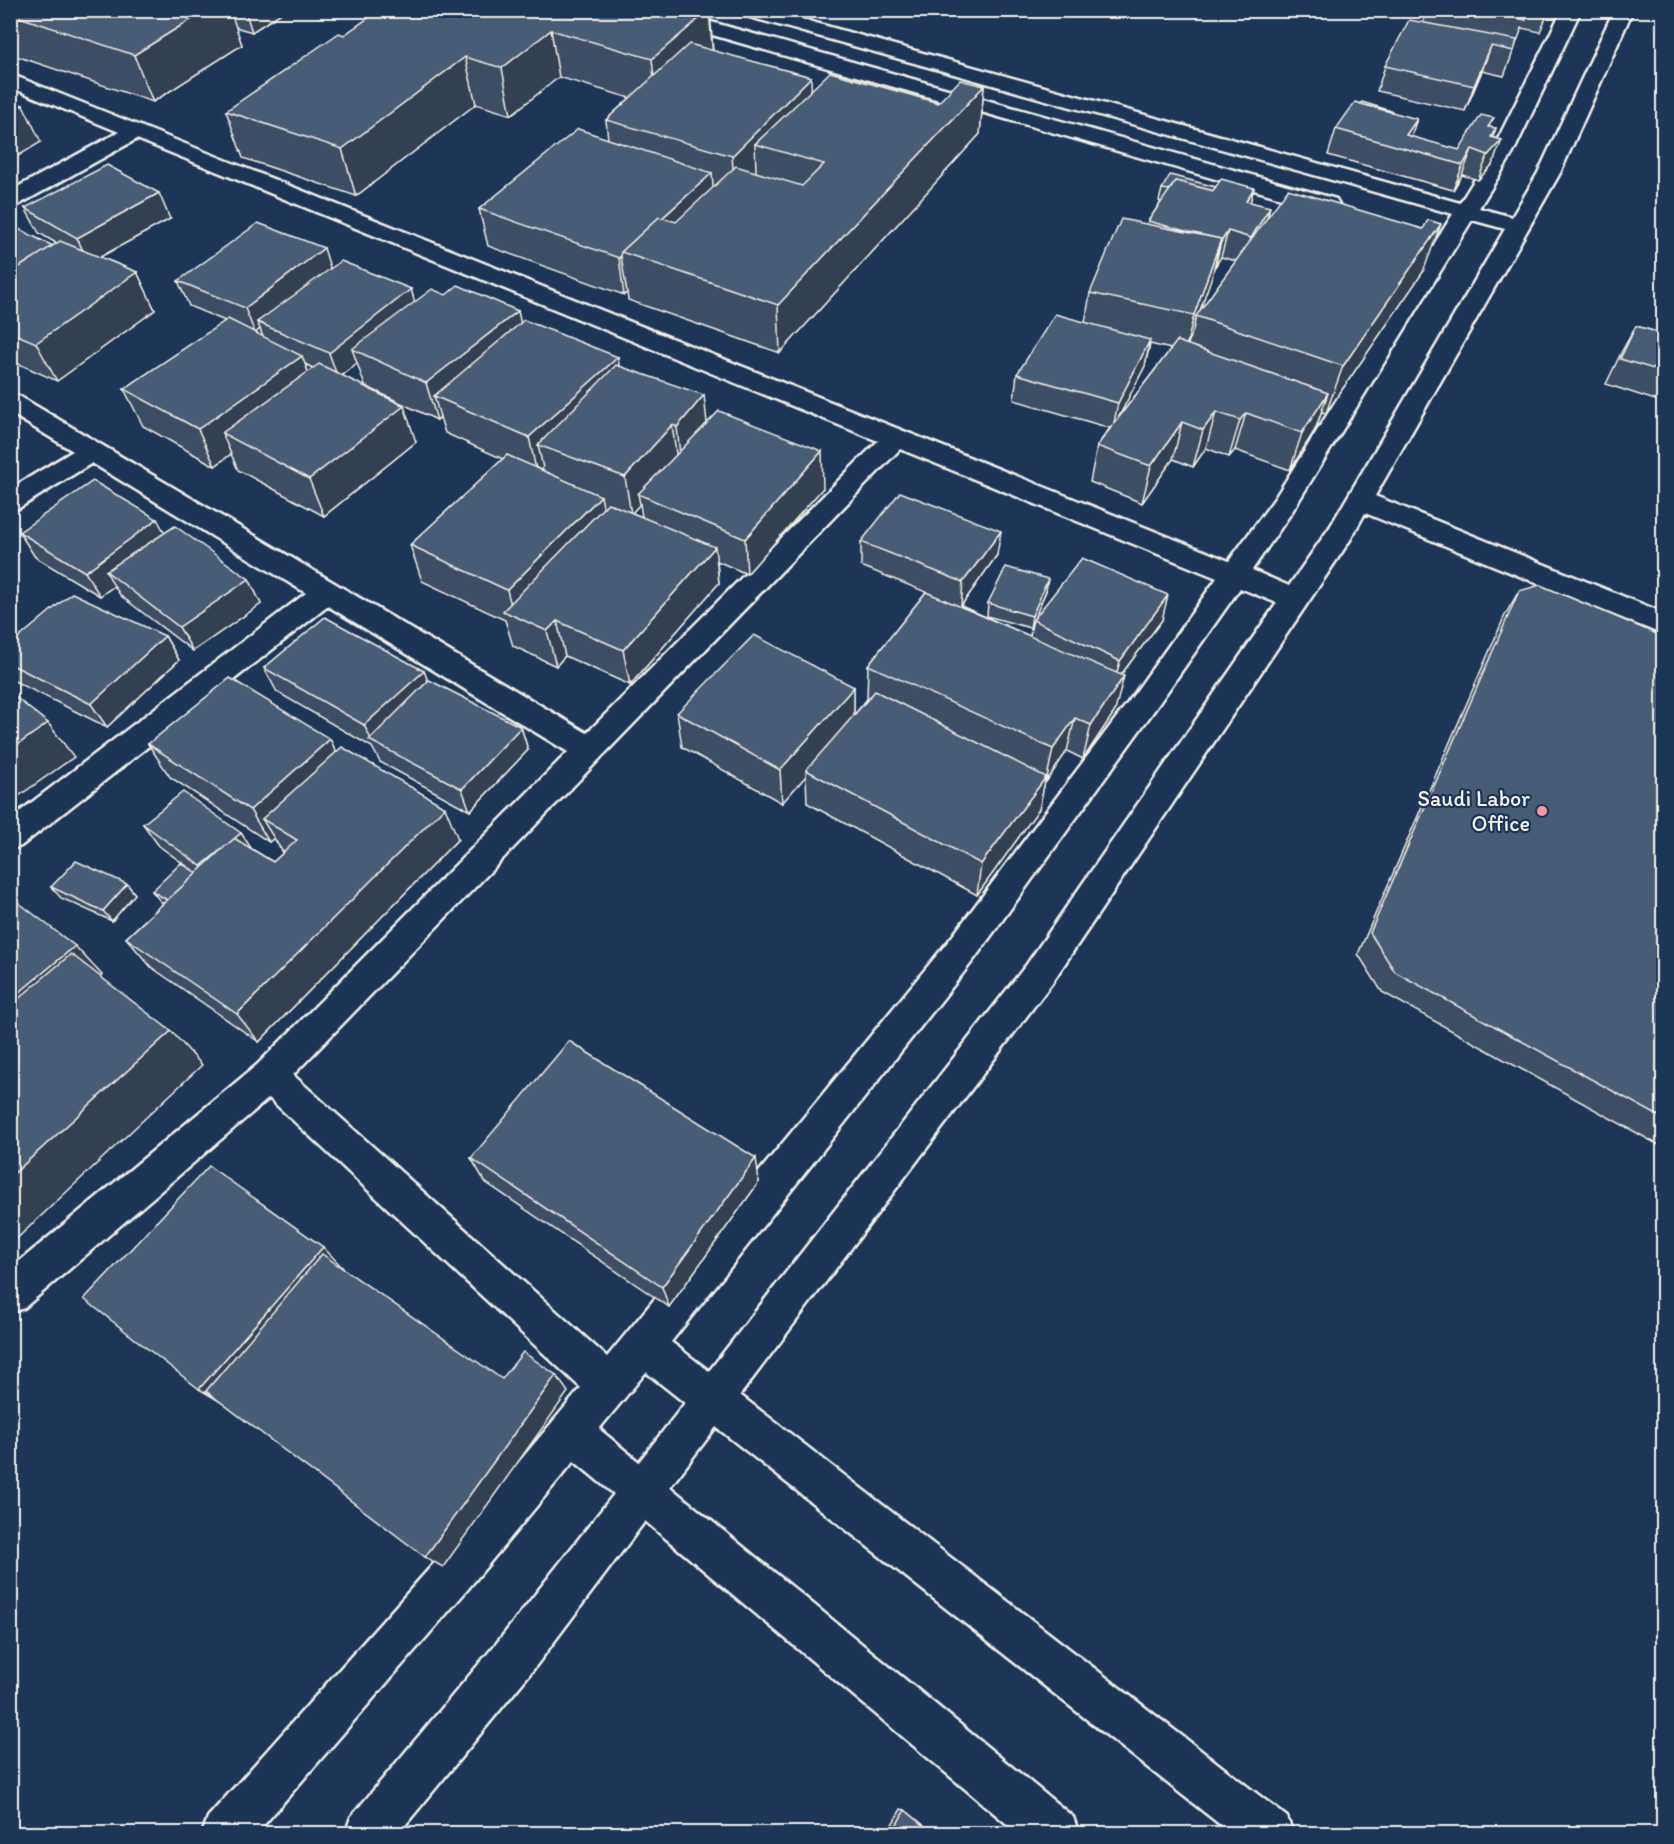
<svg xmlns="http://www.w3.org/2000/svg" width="1674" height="1844" font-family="Itim,sans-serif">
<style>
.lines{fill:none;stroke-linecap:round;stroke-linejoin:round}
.street-casing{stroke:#f4f1e8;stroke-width:5}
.street{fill:#1d3557;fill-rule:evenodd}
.wall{fill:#3e4e64;stroke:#f4f1e8;stroke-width:1.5;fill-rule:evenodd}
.shaded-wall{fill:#324051;stroke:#f4f1e8;stroke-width:1.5}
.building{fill:#485b74;stroke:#f4f1e8;stroke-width:1.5}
.poi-dot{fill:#ff9aa2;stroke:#1d3557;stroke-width:2}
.labels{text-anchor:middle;stroke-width:4.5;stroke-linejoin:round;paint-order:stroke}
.poi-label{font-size:22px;fill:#f4f1e8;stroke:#1d3557;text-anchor:end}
</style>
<rect width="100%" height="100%" fill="#1d3557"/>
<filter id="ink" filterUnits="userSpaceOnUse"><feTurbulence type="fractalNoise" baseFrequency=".0167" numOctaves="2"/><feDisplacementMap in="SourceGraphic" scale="12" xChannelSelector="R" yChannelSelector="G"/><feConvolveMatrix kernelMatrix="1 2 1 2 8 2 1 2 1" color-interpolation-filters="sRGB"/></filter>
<g filter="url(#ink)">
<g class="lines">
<defs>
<g id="street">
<polygon points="637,10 669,10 1336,199 1339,204 1336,209 1328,211 1320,209 639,14"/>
<path d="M737,10H769L1460,203L1491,153L1562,10H1581L1513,153L1479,208L1512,217L1538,173L1614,10H1633L1560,173L1375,496L1664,613V635L1365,513L1350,540L1051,984L740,1395L1287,1817L1293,1834H1232L716,1427L670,1487L1073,1817L1079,1834H1019L645,1521L532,1671L398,1834H345L351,1817L500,1639L614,1494L574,1461L467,1590L256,1834H202L208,1817L437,1560L581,1388L269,1098L24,1308L10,1313V1269L257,1065L568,752L328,606L21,846L10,850V819L306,593L92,463L19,508L10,511V489L73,451L10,413V394L19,396L587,733L878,441L137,139L18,205L10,207V191L119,132L10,87V74L1229,561L1275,498L1453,214L739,14ZM1472,220L1505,229L1330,527L1289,586L1252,570L1293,510ZM900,449L1217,578L1135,693L951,938L607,1357L293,1075ZM1240,588L1277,603L1027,964L709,1371L671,1342L975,958L1155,709ZM646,1372L685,1403L639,1462L599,1429Z"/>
</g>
</defs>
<!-- street casing -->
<use href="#street" class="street-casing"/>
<!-- street -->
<use href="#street" class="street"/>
</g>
<!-- wall -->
<g class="wall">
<polygon points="10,10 286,10 252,32 235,27 242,45 153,102 10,54"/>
<polygon points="380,10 710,10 713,51 812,90 938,103 984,86 980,134 780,353 628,300 627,293 624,295 488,246 479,209 608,139 606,120 630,98 559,77 511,115 476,104 356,196 243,158 226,111 344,35"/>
<polygon points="1427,10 1549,10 1540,32 1522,28 1504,76 1482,71 1465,111 1377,91 1385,66 1423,22"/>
<polygon points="1392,112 1411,137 1459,150 1490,127 1496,128 1493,137 1492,165 1478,180 1462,175 1453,190 1328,155 1336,129"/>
<path d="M1216,187L1254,188L1250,202L1268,217L1423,272L1326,413L1322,412L1315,430L1290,470L1235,450L1229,457L1206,448L1193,467L1173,459L1142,503L1090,482L1097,446L1110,428L1014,400L1017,374L1085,323L1090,293L1147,224L1148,221L1161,202L1159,201L1162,189ZM1221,257L1236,261L1199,312L1214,267ZM1150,344L1171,349L1118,418L1145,366Z"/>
<polygon points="25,208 170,219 100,257 137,272 155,310 57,381 10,360 10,225 53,246 56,243 39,233"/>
<path d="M330,268L411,289L414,302L446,295L518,311L520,323L619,366L707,423L823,488L747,574L717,561L719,583L630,685L565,656L556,666L513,646L505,620L422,581L410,545L503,459L445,433L440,417L437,420L365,386L357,363L342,375L416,442L324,516L238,470L231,454L215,466L143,426L124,389L225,321L189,306L178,281ZM260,329L263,337L255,333ZM305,364L313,368L308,372ZM640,504L642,517L632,513Z"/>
<polygon points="1636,326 1664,334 1664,403 1606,384 1622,351"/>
<polygon points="19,532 165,533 249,579 261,604 193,651 121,596 114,586 100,596 35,557"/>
<polygon points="861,542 997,555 961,606 1030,636 1032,623 1030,628 987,616 988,603 1046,591 1034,618 1162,620 1121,675 1115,711 1083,759 1067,751 1046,782 1045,781 1039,809 977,895 807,803 806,776 782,803 682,747 677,713 854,687 854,715 867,699 868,665 926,592 861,566"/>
<polygon points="1519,591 1664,637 1664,1148 1382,992 1358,954 1505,615"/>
<polygon points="165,636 179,660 107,727 14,681 10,676 10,645"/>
<polygon points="264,668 424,671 428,682 521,727 528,750 470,811 380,762 372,747 277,692"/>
<polygon points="330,739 336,752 458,839 259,1042 151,967 126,938 163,903 160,901 152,891 192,870 159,846 143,824 241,833 251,849 273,862 284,852 282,851 274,838 269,842 170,777 148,744"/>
<polygon points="127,884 135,894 112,921 61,898 51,887"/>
<polygon points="471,1158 759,1182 669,1307 485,1182"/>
<polygon points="901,1809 905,1810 933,1833 887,1833"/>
</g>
<!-- shaded-wall -->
<g class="shaded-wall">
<polygon points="206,10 230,10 242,45 153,102 134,55"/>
<polygon points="245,10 286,10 252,32"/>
<polygon points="709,10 713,57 657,106 652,59"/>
<polygon points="551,30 559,77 511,115 502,68"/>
<polygon points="1491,46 1482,71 1465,111 1474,86"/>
<polygon points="465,57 476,104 356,196 342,149"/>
<polygon points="811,77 812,114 755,144 756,171 735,193 732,156"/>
<polygon points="984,86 980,134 780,353 778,305"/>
<polygon points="23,105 41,142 10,161 10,113"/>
<polygon points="1417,119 1408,145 1406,135"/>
<polygon points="1502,140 1492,165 1478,180 1488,155"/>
<polygon points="1472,149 1462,175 1453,190 1463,165"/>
<polygon points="10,165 18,180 10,185"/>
<polygon points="712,173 715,210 624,253"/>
<polygon points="1254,188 1247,214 1246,201"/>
<polygon points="159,193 170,219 89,263 77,238"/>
<polygon points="1270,207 1263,233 1244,264 1251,238"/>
<polygon points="1441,224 1423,272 1326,413 1343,366"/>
<polygon points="1228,231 1221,257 1215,267 1221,242"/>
<polygon points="1221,239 1212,276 1198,316 1196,316 1193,330 1185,352 1194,315"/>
<polygon points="324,248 332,274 257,322 260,329 255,333 245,308"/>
<polygon points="621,256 627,293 624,295 619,258"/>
<polygon points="137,272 155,310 57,381 36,343"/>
<polygon points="411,289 418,314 352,349 357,363 338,378 329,353"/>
<polygon points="518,311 526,348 434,396 440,417 437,420 426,383"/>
<polygon points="1150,340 1145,366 1113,428 1118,403"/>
<polygon points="302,356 316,393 222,433 231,454 215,466 198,429"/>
<polygon points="618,357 623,394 538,445 543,468 537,474 529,437"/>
<polygon points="1328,393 1315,430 1290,470 1302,433"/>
<polygon points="704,395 708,432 681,463 677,427"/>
<polygon points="404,406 416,442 324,516 309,479"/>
<polygon points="1216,412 1206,448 1193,467 1203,430"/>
<polygon points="1246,413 1235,450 1229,457 1240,420"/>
<polygon points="1182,422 1173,459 1142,503 1151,466"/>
<polygon points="672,425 677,461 638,494 640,504 631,514 625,477"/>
<polygon points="822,451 823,488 747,574 745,539"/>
<polygon points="601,496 608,532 514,616 507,590"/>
<polygon points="157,519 171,544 106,571 114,586 100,596 85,572"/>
<polygon points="1001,531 997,555 961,606 963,582"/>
<polygon points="715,547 719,583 630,685 623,650"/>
<polygon points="249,579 261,604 193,651 179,627"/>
<polygon points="1048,579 1046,591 1030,628 1032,616"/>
<polygon points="1168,595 1162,620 1114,684 1120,661"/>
<polygon points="557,621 565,656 556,666 547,631"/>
<polygon points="165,636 179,660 107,727 91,704"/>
<polygon points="424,671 433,694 372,741 364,725"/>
<polygon points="1124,676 1115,711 1083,759 1091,725"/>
<polygon points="854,687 854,721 806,770 806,776 782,803 780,770"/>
<polygon points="1075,718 1067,751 1046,782 1053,749"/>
<polygon points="48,723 74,757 10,802 10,750"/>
<polygon points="521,727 528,750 470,811 462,789"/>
<polygon points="330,739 346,773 262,819 274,838 269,842 250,810"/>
<polygon points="1046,777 1039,809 977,895 981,864"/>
<polygon points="445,807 458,839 259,1042 237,1014"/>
<polygon points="241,833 255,854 216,888 201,866"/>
<polygon points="127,884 135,894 112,921 103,911"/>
<polygon points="75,946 102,975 10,1054 10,1000"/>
<polygon points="171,1031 202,1065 10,1245 10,1177"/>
<polygon points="756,1158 759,1182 669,1307 662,1287"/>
<polygon points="323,1247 343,1268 226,1405 199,1389"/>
<polygon points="556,1375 568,1392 443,1567 425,1557"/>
<polygon points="10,1605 14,1609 10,1612"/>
</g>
<!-- building -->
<g class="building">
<polygon points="10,10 206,10 134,55 10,14"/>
<polygon points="380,10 709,10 652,59 551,30 502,68 465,57 342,149 226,111 339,33 344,35"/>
<polygon points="1478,10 1528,10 1526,20"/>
<polygon points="1409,20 1517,40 1514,51 1491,46 1474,86 1385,66"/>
<polygon points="689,44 811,77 732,156 606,120"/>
<polygon points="830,72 938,103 960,80 984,86 778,305 621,252 659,217 676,222 736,166 802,186 824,164 755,144"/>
<polygon points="10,101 23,105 10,113"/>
<polygon points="1355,102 1417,119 1406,135 1459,150 1481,115 1494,118 1488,127 1496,128 1491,137 1502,140 1488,155 1472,149 1463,165 1336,129"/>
<polygon points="1362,102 1392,111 1391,112 1361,104"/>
<polygon points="578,129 712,173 662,218 659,217 621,252 621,256 619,258 479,209"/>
<polygon points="107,165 159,193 77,238 25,208"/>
<polygon points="1170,175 1216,187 1213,191 1176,181 1169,190 1162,189"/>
<polygon points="1221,179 1254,188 1246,201 1270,207 1251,238 1228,231 1221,242 1220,241 1221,239 1189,232 1148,221 1176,181 1213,191"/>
<polygon points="1288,189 1423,229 1428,220 1441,224 1343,366 1196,316"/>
<polygon points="1121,219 1221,239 1194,315 1090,293"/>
<polygon points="258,223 324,248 245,308 178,281"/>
<polygon points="10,225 53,246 10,273"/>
<polygon points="60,241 137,272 36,343 10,332 10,273"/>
<polygon points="341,261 411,289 329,353 257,322"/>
<polygon points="458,285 518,311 426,383 352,349 432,289 446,295"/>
<polygon points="1055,314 1150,340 1118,403 1017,374"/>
<polygon points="228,319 302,356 198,429 124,389"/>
<polygon points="524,320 618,357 529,437 434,396"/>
<polygon points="1636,326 1664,334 1664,372 1620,359"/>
<polygon points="1177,341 1328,393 1302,433 1246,413 1240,420 1216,412 1203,430 1182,422 1151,466 1097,446"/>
<polygon points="319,364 404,406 309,479 222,433"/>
<polygon points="616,365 704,395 677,427 672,425 625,477 538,445"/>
<polygon points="719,411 822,451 745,539 638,494"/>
<polygon points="507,455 601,496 507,590 410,545"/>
<polygon points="93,481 157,519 85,572 19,532"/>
<polygon points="900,492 1001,531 963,582 861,542"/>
<polygon points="608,503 715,547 623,650 557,621 547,631 503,611"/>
<polygon points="175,526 249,579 179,627 106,571"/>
<polygon points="1082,558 1168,595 1120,661 1033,620"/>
<polygon points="1006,567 1048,579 1032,616 988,603"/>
<polygon points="1540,585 1664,637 1664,1119 1395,972 1370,933 1519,591"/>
<polygon points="926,592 1124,676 1091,725 1075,718 1053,749 868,665"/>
<polygon points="72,593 165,636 91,704 10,664 10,645"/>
<polygon points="325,617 424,671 364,725 264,668"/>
<polygon points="754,635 854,687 780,770 677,713"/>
<polygon points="230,678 330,739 250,810 148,744"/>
<polygon points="429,680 521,727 462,789 369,740"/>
<polygon points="875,691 1046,777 981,864 806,770"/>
<polygon points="10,693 48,723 10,750"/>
<polygon points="342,747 445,807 237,1014 126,938 234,838 273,862 297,840 262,819"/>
<polygon points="183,792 241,833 201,866 143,824"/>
<polygon points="76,861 127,884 103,911 51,887"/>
<polygon points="181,863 197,873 167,900 152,891"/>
<polygon points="10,896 75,946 10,1000"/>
<polygon points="71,954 171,1031 10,1177 10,1006"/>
<polygon points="569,1041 756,1158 662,1287 471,1158"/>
<polygon points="209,1166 323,1247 199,1389 84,1299"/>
<polygon points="322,1254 502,1379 523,1352 556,1375 425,1557 206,1391"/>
<polygon points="905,1810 933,1833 892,1833"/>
</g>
</g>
<!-- markers -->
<circle class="poi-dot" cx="1542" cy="811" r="6"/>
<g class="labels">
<!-- poi labels -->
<g class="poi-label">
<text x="1530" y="806">Saudi Labor<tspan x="1530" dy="25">Office</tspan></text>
</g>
</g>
<!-- margin -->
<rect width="1674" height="1844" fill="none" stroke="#1d3557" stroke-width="36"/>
<rect x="18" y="18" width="1638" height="1808" fill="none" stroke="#f4f1e8" stroke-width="2" filter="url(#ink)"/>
</svg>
